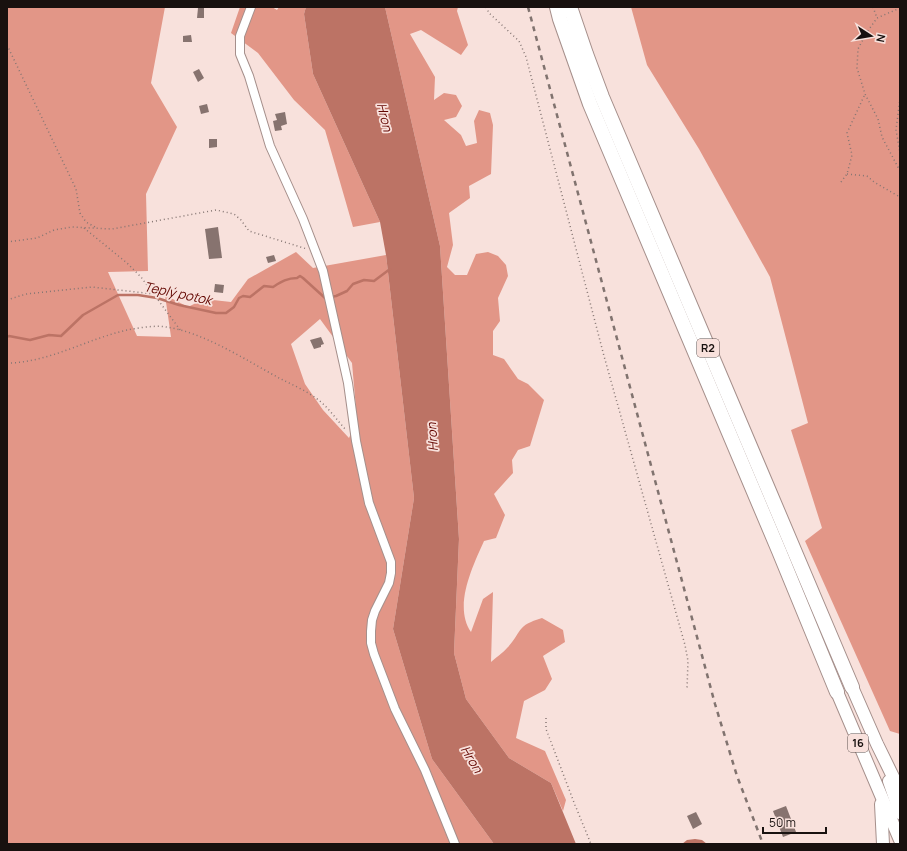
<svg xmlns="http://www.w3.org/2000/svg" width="907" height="851" font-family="Manrope,sans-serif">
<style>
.forest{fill:#e29687;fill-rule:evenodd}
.water{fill:#bc7365}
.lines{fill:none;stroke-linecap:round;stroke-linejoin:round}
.stream{stroke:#bc7365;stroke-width:2.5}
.building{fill:#87736f}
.street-casing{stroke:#a58f8b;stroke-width:10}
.primary-casing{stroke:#a58f8b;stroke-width:14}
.highway-casing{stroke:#a58f8b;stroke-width:16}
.path{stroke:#857673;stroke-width:1.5;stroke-dasharray:1 3;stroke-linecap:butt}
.street{stroke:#fff;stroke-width:8}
.primary{stroke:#fff;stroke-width:12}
.highway{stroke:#fff;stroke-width:14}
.rail{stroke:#81736f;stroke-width:2.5;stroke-dasharray:5 5;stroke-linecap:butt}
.labels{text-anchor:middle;stroke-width:3.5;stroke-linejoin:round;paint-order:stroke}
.shield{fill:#f8e1dc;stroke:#5b4f4c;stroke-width:1}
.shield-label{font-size:11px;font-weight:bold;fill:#18110f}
.water-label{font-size:13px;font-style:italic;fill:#630600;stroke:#f8e1dc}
</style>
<rect width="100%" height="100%" fill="#f8e1dc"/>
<!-- forest -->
<g class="forest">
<path d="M7,7H165L151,83L177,127L146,194L148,271L108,272L137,336L171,337L165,295L188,307L204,299L231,302L248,279L296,252L313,268L386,255L414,498L393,629L432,759L494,844H7ZM320,319L352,363L357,420L349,438L323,410L305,384L291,344Z"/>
<polygon points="240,7 272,7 277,10 279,7 306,7 304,14 313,74 380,222 353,227 325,130 294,100 258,53 231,33"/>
<path d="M385,7H458L457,11L468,45L461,55L421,30L410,34L435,77L434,100L444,93L456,95L462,106L456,117L444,120L461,135L466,146L477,143L474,121L479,110L490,113L493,125L491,174L469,186L470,198L449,213L453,245L447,267L455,275H467L476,254L488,252L498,256L506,265L508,276L498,298L500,321L493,331V355L504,359L518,379L528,384L544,400L530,446L518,450L512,460L513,473L494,494L505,515L496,538L484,541C473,566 453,606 471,632L483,599L493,592L491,662C496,657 503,653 508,647C523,630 516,626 542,618L563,630L565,642L543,656L552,679L545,690L524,701L516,738L545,751L566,800L563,811L551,783L509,758L466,699L454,653L459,539L440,246Z"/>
<polygon points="631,7 900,7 900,734 890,731 805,541 822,528 791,430 808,423 770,277 699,149 647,65"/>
</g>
<!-- water -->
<g class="water">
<polygon points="306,7 385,7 440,246 459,539 454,653 466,699 509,758 551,783 576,844 494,844 432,759 393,629 414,498 386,255 380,222 313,74 304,14"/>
<polygon points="695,839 702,840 707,844 682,844 687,840"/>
</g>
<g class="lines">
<!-- stream -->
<path class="stream" d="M7,337L9,336L30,340L49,335L61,336L83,315L118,295H138L157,298L179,305L216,313H226L234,307L239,298L243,296L250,297L264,286L273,287C281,282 287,278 297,278L300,276L303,278L325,298L336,296L347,291L353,284L364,280L374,281L390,269"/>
</g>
<!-- building -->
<g class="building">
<polygon points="198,8 204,8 204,18 197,18"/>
<polygon points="191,35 192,42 183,42 183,36"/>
<polygon points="199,69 204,78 198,82 193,72"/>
<polygon points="207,104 209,112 201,114 199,106"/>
<polygon points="285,112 287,124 281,126 282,130 275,131 273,121 277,120 275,114"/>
<polygon points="209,139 217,139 217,147 209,148"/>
<polygon points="218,227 222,258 209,259 205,229"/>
<polygon points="274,255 276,261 268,263 266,257"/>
<polygon points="215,284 224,285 223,293 214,292"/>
<polygon points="321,337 324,344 321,345 321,347 314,349 310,340"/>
<polygon points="786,806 796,832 783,837 773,811"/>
<polygon points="696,812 702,824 693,829 687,816"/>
</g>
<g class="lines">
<defs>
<polyline id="street" points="251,7 240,36 240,54 249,76 270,146 303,219 323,271 348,383 356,441 369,503 391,562 391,573 389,583 375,611 372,620 371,631 371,643 374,654 395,709 425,770 455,844"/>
<g id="primary">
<polyline points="852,687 877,744 900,791"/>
<polyline points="837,692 900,840"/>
<polyline points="889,781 900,813"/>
<polyline points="881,804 883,844"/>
</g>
<g id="highway">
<polyline points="557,7 560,19 590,104 779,551 837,692"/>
<polyline points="570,7 586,54 602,97 852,687"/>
</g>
</defs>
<!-- street casing -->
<use href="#street" class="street-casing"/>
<!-- primary casing -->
<use href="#primary" class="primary-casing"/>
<!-- highway casing -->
<use href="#highway" class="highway-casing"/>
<!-- path -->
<g class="path">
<polyline points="486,7 489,13 519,41 526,57 604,356 685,645 688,661 687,689"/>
<polyline points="873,7 877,18"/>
<polyline points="900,8 877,18 867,32 858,49 857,68 865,94 878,119 882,137 900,171"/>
<polyline points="7,45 76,189 80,213 86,222 95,227"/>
<polyline points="900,98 896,130 900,153"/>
<polyline points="847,174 867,176 874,182 900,197"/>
<polyline points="841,182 847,174 852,155 847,133 865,94"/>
<polyline points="84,228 127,263 141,277 181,331"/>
<polyline points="7,242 37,238 54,230 72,227 112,229 216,210 234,214 241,220 249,231 307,249"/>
<polyline points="7,300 26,294 92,287 154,294"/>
<path d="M7,363C48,363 87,339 127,330C139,328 153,325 166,327C203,332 246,360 279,378C293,385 309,392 321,402C330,410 337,420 345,429"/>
<polyline points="546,718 546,729 575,805 591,844"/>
</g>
<!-- street -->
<use href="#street" class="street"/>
<!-- primary -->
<use href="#primary" class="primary"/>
<!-- highway -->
<use href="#highway" class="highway"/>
<!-- rail -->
<polyline class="rail" points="528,7 715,704 737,776 763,844"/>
</g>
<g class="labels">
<!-- shield labels -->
<g class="shield">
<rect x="697" y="339" width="22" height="18" rx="3"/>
<rect x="848" y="734" width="20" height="18" rx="3"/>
</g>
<g class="shield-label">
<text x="708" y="352">R2</text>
<text x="858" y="747">16</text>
</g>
<!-- water labels -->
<g class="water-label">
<text transform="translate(385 117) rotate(76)" y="5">Hron</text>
<text transform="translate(178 293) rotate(12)" y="5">Teplý potok</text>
<text transform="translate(432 437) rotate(-94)" y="5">Hron</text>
<text transform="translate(472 759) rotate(59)" y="5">Hron</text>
</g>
</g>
<!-- border -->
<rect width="907" height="851" fill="none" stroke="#18110f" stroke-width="16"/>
<!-- north arrow -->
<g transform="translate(871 36) rotate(102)" stroke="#f8e1dc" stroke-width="3" paint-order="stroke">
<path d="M0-3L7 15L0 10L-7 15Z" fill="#18110f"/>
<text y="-6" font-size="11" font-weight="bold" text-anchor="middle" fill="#18110f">N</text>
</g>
<!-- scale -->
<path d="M763 827v6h63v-6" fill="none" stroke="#18110f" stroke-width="2"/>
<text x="769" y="827" font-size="12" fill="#18110f" stroke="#f8e1dc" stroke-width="3" paint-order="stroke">50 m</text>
</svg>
